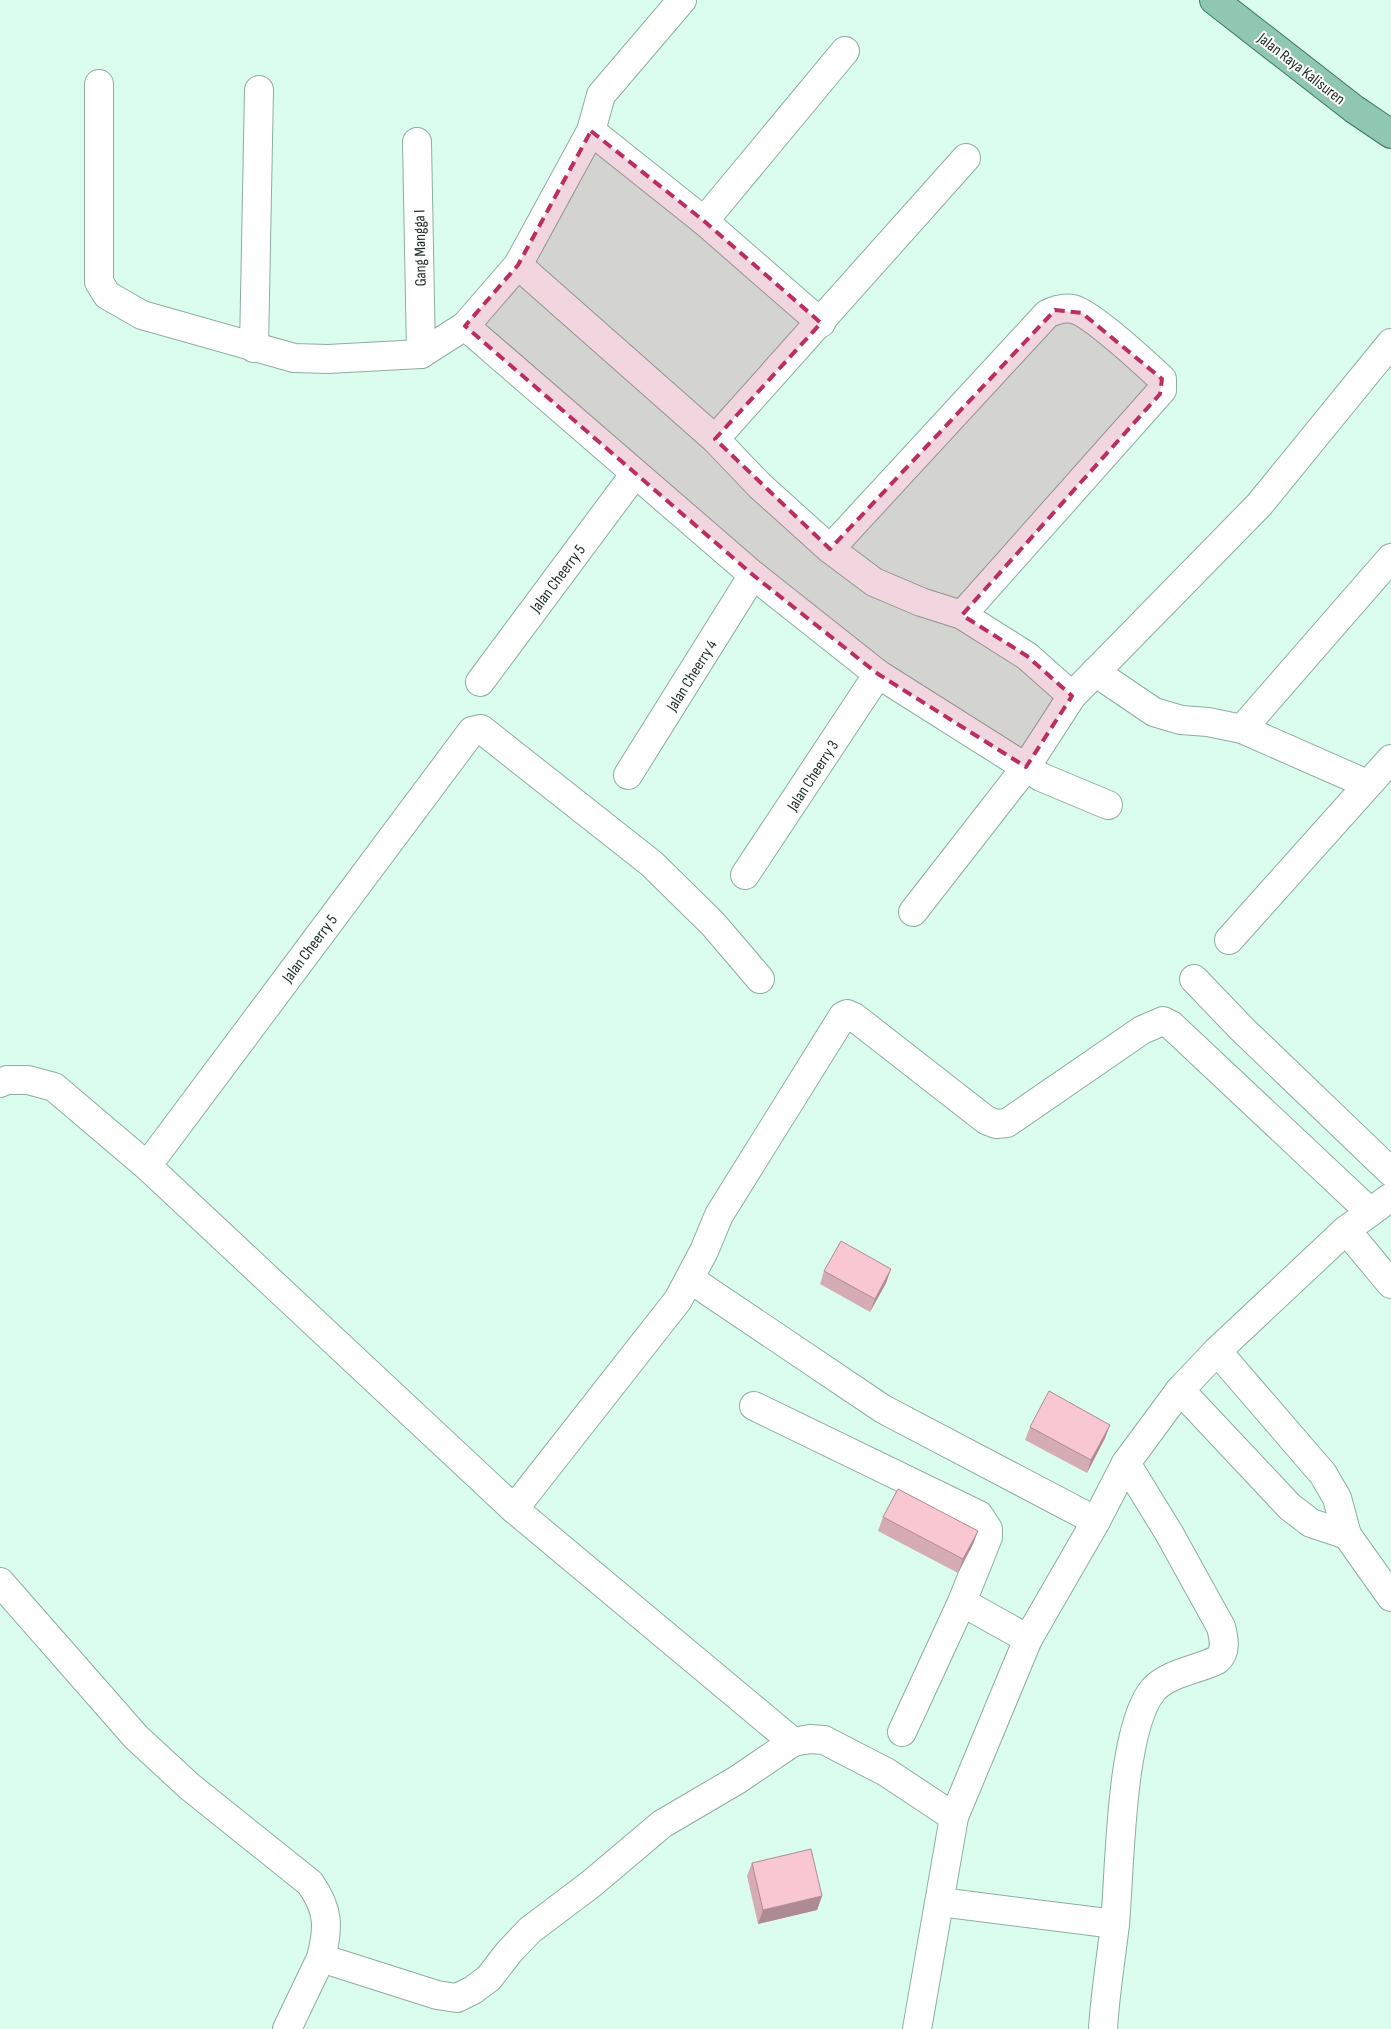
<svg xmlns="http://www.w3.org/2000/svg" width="1391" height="2029" font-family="'Sofia Sans Condensed',sans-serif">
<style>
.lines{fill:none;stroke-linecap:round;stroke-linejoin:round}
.minor-casing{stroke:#8cad9f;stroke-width:30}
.major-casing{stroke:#377860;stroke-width:30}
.minor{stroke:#fff;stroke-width:28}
.major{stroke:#8fc7b3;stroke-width:28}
.wall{fill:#d5abb4}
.shaded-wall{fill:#ae8b92}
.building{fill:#f8c7d1;stroke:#ae8b92}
.marked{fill:#bb2e61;fill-opacity:0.2;stroke:#bb2e61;stroke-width:4;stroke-dasharray:10 6;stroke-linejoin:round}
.labels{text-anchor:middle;stroke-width:4;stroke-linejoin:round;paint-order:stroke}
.street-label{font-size:16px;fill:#1e2b25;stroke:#fff}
</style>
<rect width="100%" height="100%" fill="#dafded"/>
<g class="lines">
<defs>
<g id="minor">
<polyline points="682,0 601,95 591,131 518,265 715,439 760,486 830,549 874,582 921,602 962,615 1027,656 1072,696"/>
<polyline points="99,84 99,282 107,295 142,315 294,358 328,359 421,354 465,326 753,575 878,674 1041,777 1108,805"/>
<polyline points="591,131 704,221 821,323"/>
<polyline points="417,142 421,354"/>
<polyline points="704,221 845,51"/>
<polyline points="465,326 518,265"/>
<polyline points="254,348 259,90"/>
<polyline points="715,439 966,158"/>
<path d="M830,549L1047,314C1055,310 1063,307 1073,309C1090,312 1147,365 1162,379V390L962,615"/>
<polyline points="1095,672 1154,712 1181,720 1208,722 1242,729 1367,784"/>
<polyline points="480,682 634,475"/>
<polyline points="1242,729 1391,558"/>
<polyline points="628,775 753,575"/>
<polyline points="745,875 878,674"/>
<polyline points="913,912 1026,767 1072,696 1259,505 1391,343"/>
<polyline points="1229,940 1391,759"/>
<polyline points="1194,979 1242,1029 1391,1172"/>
<polyline points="0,1083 7,1080 28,1080 54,1087 147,1166 514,1509 793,1742 810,1739 824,1740 886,1772 954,1817"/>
<polyline points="147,1166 472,731 481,729 652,864 713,924 760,979"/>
<polyline points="1346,1230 1391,1284"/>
<polyline points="690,1279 883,1409 1096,1521"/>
<polyline points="1217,1351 1323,1474 1337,1498 1347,1535 1391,1597"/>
<polyline points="1180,1390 1290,1507 1311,1523 1347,1535"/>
<polyline points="754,1406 979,1515 988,1529 988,1537 962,1602 1028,1639"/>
<polyline points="514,1509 678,1300 704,1251 719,1215 843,1016 847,1014 854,1017 986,1120 996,1124 1007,1123 1142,1030 1163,1021 1171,1025 1370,1212"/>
<path d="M0,1582L136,1737L189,1786L310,1883C329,1910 329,1927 321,1958"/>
<polyline points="902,1732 962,1602"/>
<polyline points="940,1902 1115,1924"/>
<polyline points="287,2029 321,1958 437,1995 457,1998 473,1990 489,1978 509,1952 530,1930 591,1884 662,1824 737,1780 793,1742"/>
<polyline points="917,2029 954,1817 1028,1639 1096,1521 1126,1463 1180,1390 1217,1351 1346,1230 1391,1197"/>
<path d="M1103,2029C1105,1994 1111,1959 1115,1924C1120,1869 1120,1730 1153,1690C1168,1673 1197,1670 1217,1660C1227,1652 1224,1639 1221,1627L1169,1533L1126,1463"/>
</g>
<polyline id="major" points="1214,0 1354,109 1391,134"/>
</defs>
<!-- minor casing -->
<use href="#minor" class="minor-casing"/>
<!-- major casing -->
<use href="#major" class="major-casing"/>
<!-- minor -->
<use href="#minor" class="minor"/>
<!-- major -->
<use href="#major" class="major"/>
</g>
<!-- wall -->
<g class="wall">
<polygon points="891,1269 886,1283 870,1312 820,1284 824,1271"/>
<polygon points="1110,1425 1105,1438 1087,1473 1025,1440 1030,1427"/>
<polygon points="883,1517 978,1531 973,1544 958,1573 878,1531"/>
<polygon points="752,1863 822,1896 817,1910 758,1924 747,1876"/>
</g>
<!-- shaded-wall -->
<g class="shaded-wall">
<polygon points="891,1269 886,1283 870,1312 875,1299"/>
<polygon points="1110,1425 1105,1438 1087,1473 1091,1460"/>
<polygon points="978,1531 973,1544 958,1573 963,1559"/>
<polygon points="822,1896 817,1910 758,1924 763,1910"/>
</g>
<!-- building -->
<g class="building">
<polygon points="841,1241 891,1269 875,1299 824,1271"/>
<polygon points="1049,1391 1110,1425 1091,1460 1030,1427"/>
<polygon points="898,1489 978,1531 963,1559 883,1517"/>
<polygon points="811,1849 822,1896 763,1910 752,1863"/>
</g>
<!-- marked area -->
<path class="marked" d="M591,131L704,221L821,323L715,439L830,549L1055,310L1082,313L1162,379L1160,394L962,615L1027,656L1072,696L1026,767L878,674L753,575L465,326L518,265Z"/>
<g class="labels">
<!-- street labels -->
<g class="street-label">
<text transform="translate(1302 68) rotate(38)" y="6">Jalan Raya Kalisuren</text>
<text transform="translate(419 248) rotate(-91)" y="6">Gang Mangga I</text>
<text transform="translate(557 578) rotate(-53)" y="6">Jalan Cheerry 5</text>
<text transform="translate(691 675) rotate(-58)" y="6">Jalan Cheerry 4</text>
<text transform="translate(812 775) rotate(-57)" y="6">Jalan Cheerry 3</text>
<text transform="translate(309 948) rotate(-53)" y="6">Jalan Cheerry 5</text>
</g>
</g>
</svg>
